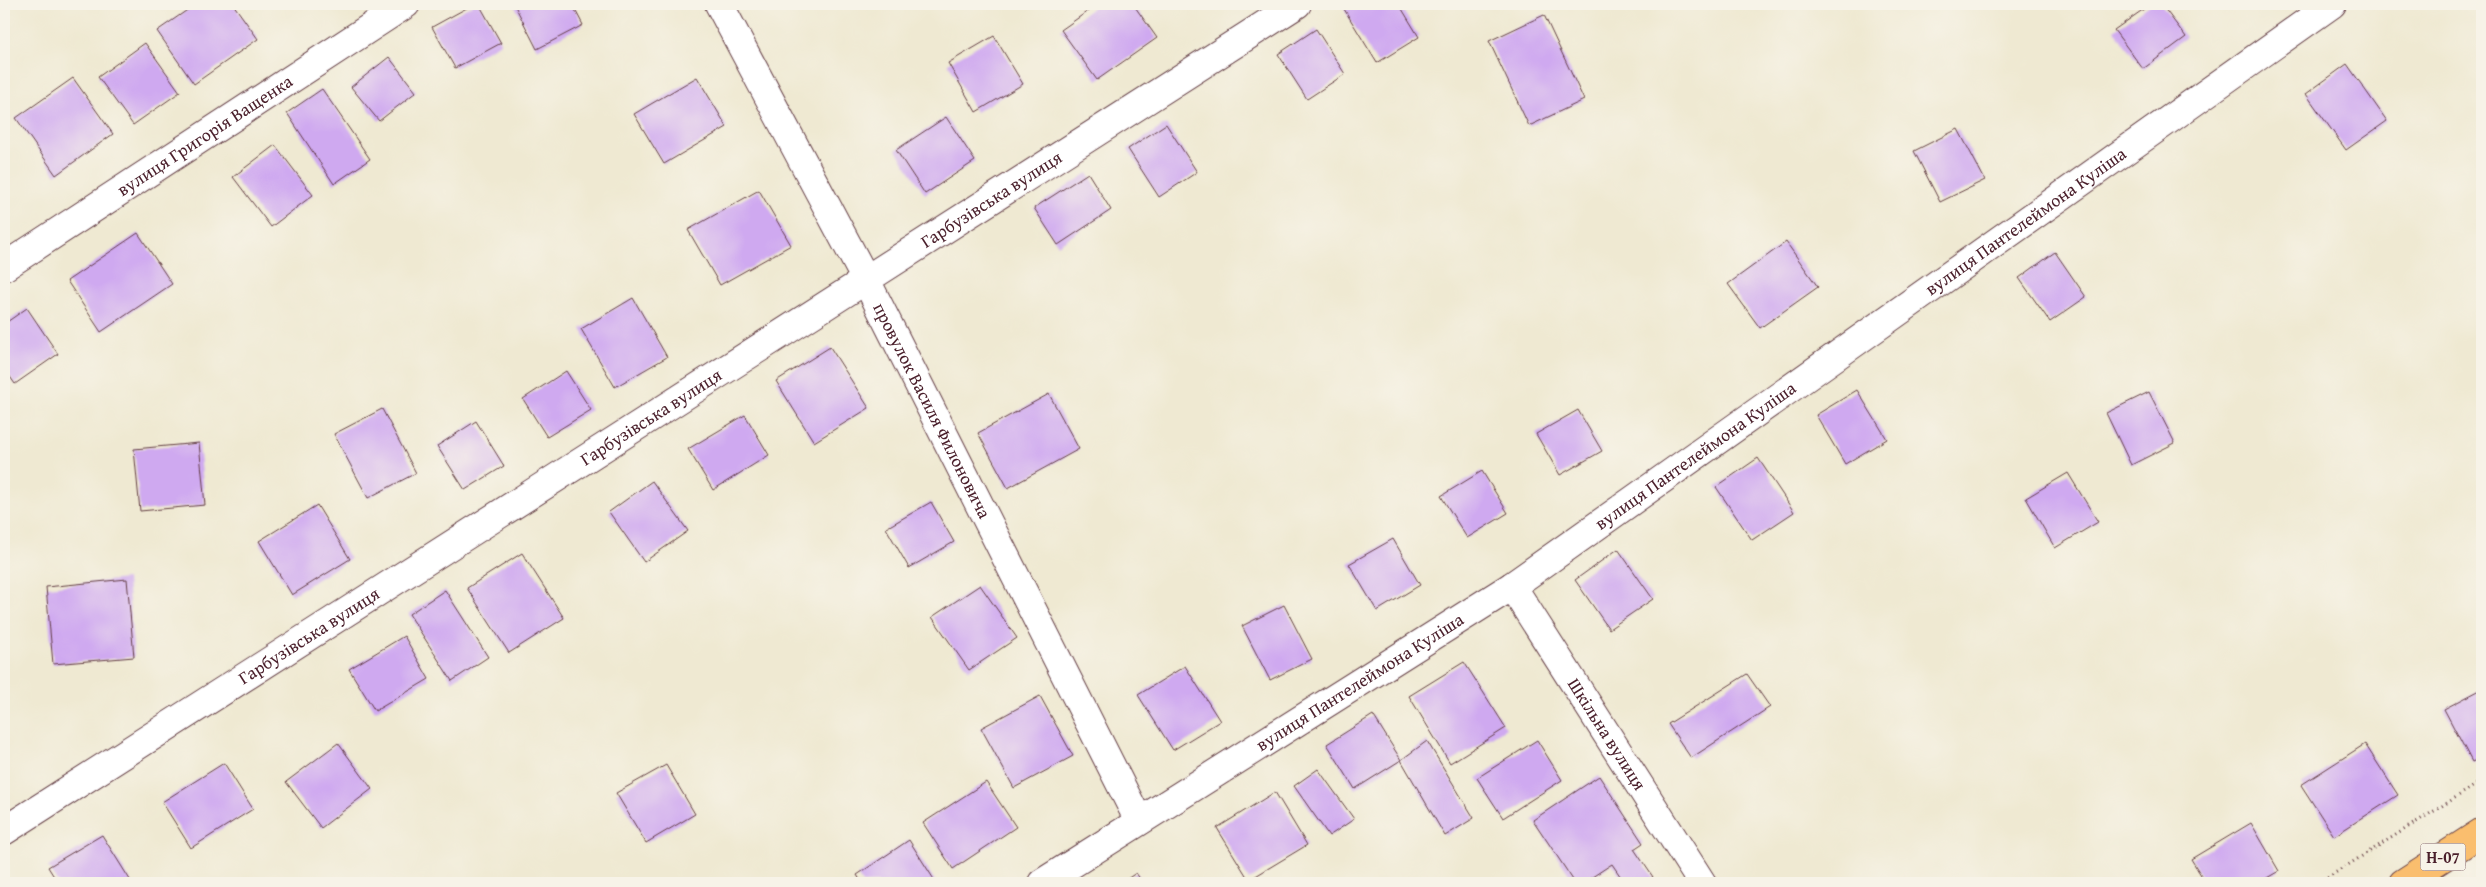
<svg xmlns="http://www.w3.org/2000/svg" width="2486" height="887" font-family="'Gentium Book Plus',serif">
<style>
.building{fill:#cfa9f0}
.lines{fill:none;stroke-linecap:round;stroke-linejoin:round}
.minor-casing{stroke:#633d44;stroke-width:30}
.primary-casing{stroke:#633d44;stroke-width:30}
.path{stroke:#633d44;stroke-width:3;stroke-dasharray:1 4;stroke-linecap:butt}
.minor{stroke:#fff;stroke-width:28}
.primary{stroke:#fabe6e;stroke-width:28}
.labels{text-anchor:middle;stroke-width:5;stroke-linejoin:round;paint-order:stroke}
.shield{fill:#f7f3e8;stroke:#7e5f64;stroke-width:1}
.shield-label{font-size:16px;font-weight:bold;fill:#4a1f2b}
.street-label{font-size:18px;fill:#4a1f2b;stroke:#f7f3e8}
</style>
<rect width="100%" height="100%" fill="#f7f3e8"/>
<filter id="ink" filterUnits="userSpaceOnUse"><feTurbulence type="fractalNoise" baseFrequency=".02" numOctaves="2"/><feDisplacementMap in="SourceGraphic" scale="10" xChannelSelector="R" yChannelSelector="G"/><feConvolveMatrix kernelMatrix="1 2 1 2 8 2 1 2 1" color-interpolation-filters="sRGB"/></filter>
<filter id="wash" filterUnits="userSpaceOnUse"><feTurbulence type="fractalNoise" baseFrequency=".0096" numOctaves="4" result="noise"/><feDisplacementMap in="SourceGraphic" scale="20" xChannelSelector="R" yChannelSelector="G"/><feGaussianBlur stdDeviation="1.12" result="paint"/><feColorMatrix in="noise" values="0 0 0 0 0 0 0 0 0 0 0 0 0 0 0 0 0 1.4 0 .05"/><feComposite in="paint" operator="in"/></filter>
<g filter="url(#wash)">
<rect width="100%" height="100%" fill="#efe9d2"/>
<g id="blocks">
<!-- building -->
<g class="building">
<polygon points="196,4 233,4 258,39 194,84 157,31"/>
<polygon points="474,4 479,4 501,43 455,68 432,27"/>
<polygon points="514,4 572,4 583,25 537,49"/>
<polygon points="1098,4 1133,4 1157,38 1097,80 1061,30"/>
<polygon points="1353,4 1399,4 1419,37 1377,63 1344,9"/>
<polygon points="2151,4 2161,4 2186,37 2143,69 2114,30"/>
<polygon points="1544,15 1584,100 1529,126 1489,41"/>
<polygon points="1316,29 1345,74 1307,99 1278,54"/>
<polygon points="994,36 1023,84 976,112 948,63"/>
<polygon points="145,43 180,92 133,125 98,77"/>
<polygon points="389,57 416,92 379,121 351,87"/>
<polygon points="2347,64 2387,121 2346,150 2306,94"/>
<polygon points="697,77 727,127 664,164 634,114"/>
<polygon points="73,78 113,134 56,175 16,118"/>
<polygon points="322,89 370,159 334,184 287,113"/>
<polygon points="946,117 975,161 925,194 896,150"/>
<polygon points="1166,124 1197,172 1159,197 1128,149"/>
<polygon points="1958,129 1985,180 1940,202 1914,151"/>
<polygon points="275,145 313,195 271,227 233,177"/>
<polygon points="1088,173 1111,210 1058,245 1034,208"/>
<polygon points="759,190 791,245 720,285 688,230"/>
<polygon points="138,233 172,284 101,332 67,281"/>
<polygon points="1786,242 1818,287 1760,328 1728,284"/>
<polygon points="2055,252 2086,297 2050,322 2019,278"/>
<polygon points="633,298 667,357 615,387 581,329"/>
<polygon points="27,308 58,354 15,384 4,368 4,324"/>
<polygon points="830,347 869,408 814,442 776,381"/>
<polygon points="566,371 591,410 547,437 523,399"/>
<polygon points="1857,390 1887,439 1845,464 1816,415"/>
<polygon points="2149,392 2175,443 2131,465 2106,413"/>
<polygon points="1049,394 1079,449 1008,488 978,433"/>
<polygon points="382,409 416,473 368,498 334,434"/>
<polygon points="1578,410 1602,451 1560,475 1536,434"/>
<polygon points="745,415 769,455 713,490 688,449"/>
<polygon points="476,421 504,466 465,490 437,446"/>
<polygon points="199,443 205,505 140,511 134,449"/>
<polygon points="1758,458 1794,512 1752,540 1716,487"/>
<polygon points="1482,471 1508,513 1467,538 1441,496"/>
<polygon points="2068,473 2098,522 2055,548 2026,498"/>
<polygon points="652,481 688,531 644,562 609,512"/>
<polygon points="931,502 954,542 909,568 886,528"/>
<polygon points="317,505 350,559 292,595 259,541"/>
<polygon points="1393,539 1420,585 1377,611 1349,564"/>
<polygon points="1618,549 1653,599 1609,629 1575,580"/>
<polygon points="522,553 564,618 509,653 467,588"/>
<polygon points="127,579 134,657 53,664 46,587"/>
<polygon points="980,585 1017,638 969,670 932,617"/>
<polygon points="445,590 488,657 452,681 409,614"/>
<polygon points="1284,605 1312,659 1270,680 1242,626"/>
<polygon points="404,636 429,679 375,711 349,669"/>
<polygon points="1464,662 1506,728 1450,763 1409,696"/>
<polygon points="1185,666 1220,721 1173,750 1138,695"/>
<polygon points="1747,674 1770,707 1691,758 1668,724"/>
<polygon points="2482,689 2482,757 2472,762 2444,709"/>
<polygon points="1040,696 1073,756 1014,788 981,728"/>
<polygon points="1373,715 1401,760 1427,741 1474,818 1445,836 1401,760 1355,789 1327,744"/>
<polygon points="1537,740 1562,780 1503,818 1477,778"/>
<polygon points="338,743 372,789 321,828 286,782"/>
<polygon points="2365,744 2398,795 2334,836 2301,785"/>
<polygon points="224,763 253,809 191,848 162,802"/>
<polygon points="666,765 695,814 646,843 616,793"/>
<polygon points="1318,769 1354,819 1329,836 1294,786"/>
<polygon points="1599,776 1643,843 1634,849 1653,877 1644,883 1625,883 1612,864 1583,883 1575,883 1533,820"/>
<polygon points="986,782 1016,827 953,869 923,823"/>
<polygon points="1275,792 1307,845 1249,880 1217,828"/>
<polygon points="2251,823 2279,871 2258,883 2206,883 2191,859"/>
<polygon points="102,835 132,883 58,883 48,867"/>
<polygon points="909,840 935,881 932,883 862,883 857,875"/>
<polygon points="1136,873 1143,883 1121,883"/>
</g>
</g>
</g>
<g filter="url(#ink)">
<use href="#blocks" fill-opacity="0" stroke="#633d44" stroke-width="1"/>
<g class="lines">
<defs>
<g id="minor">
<path id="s1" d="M719,4L865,278L1139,821"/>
<path id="s2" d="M4,267L406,4"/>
<path id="s3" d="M1512,586L1702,883"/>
<path id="s4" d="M4,831L1297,4"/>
<path id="s5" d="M1042,883L1512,586L2332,4"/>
</g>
<polyline id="primary" points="2403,883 2482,832"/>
</defs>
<!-- minor casing -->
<use href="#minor" class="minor-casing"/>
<!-- primary casing -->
<use href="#primary" class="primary-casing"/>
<!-- path -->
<polyline class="path" points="2319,883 2482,781"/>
<!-- minor -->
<use href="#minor" class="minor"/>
<!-- primary -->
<use href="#primary" class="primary"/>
</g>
</g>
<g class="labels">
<!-- shield labels -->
<rect class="shield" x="2420.5" y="843.5" width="45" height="27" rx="4"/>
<g class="shield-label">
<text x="2443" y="863">Н-07</text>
</g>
<!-- street labels -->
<g class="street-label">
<text dy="6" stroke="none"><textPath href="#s2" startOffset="240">вулиця Григорія Ващенка</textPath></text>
<text dy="6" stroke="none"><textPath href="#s4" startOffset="1172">Гарбузівська вулиця</textPath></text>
<text dy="6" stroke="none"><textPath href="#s5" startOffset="1186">вулиця Пантелеймона Куліша</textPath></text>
<text dy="6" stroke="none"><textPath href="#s1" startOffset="459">провулок Василя Филоновича</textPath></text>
<text dy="6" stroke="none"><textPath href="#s4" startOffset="768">Гарбузівська вулиця</textPath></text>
<text dy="6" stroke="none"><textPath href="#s5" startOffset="781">вулиця Пантелеймона Куліша</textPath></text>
<text dy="6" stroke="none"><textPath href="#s4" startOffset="362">Гарбузівська вулиця</textPath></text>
<text dy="6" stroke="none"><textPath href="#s5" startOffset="376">вулиця Пантелеймона Куліша</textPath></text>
<text dy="6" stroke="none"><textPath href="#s3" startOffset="176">Шкільна вулиця</textPath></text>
</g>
</g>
<!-- margin -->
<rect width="2486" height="887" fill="none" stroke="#f7f3e8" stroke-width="20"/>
</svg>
